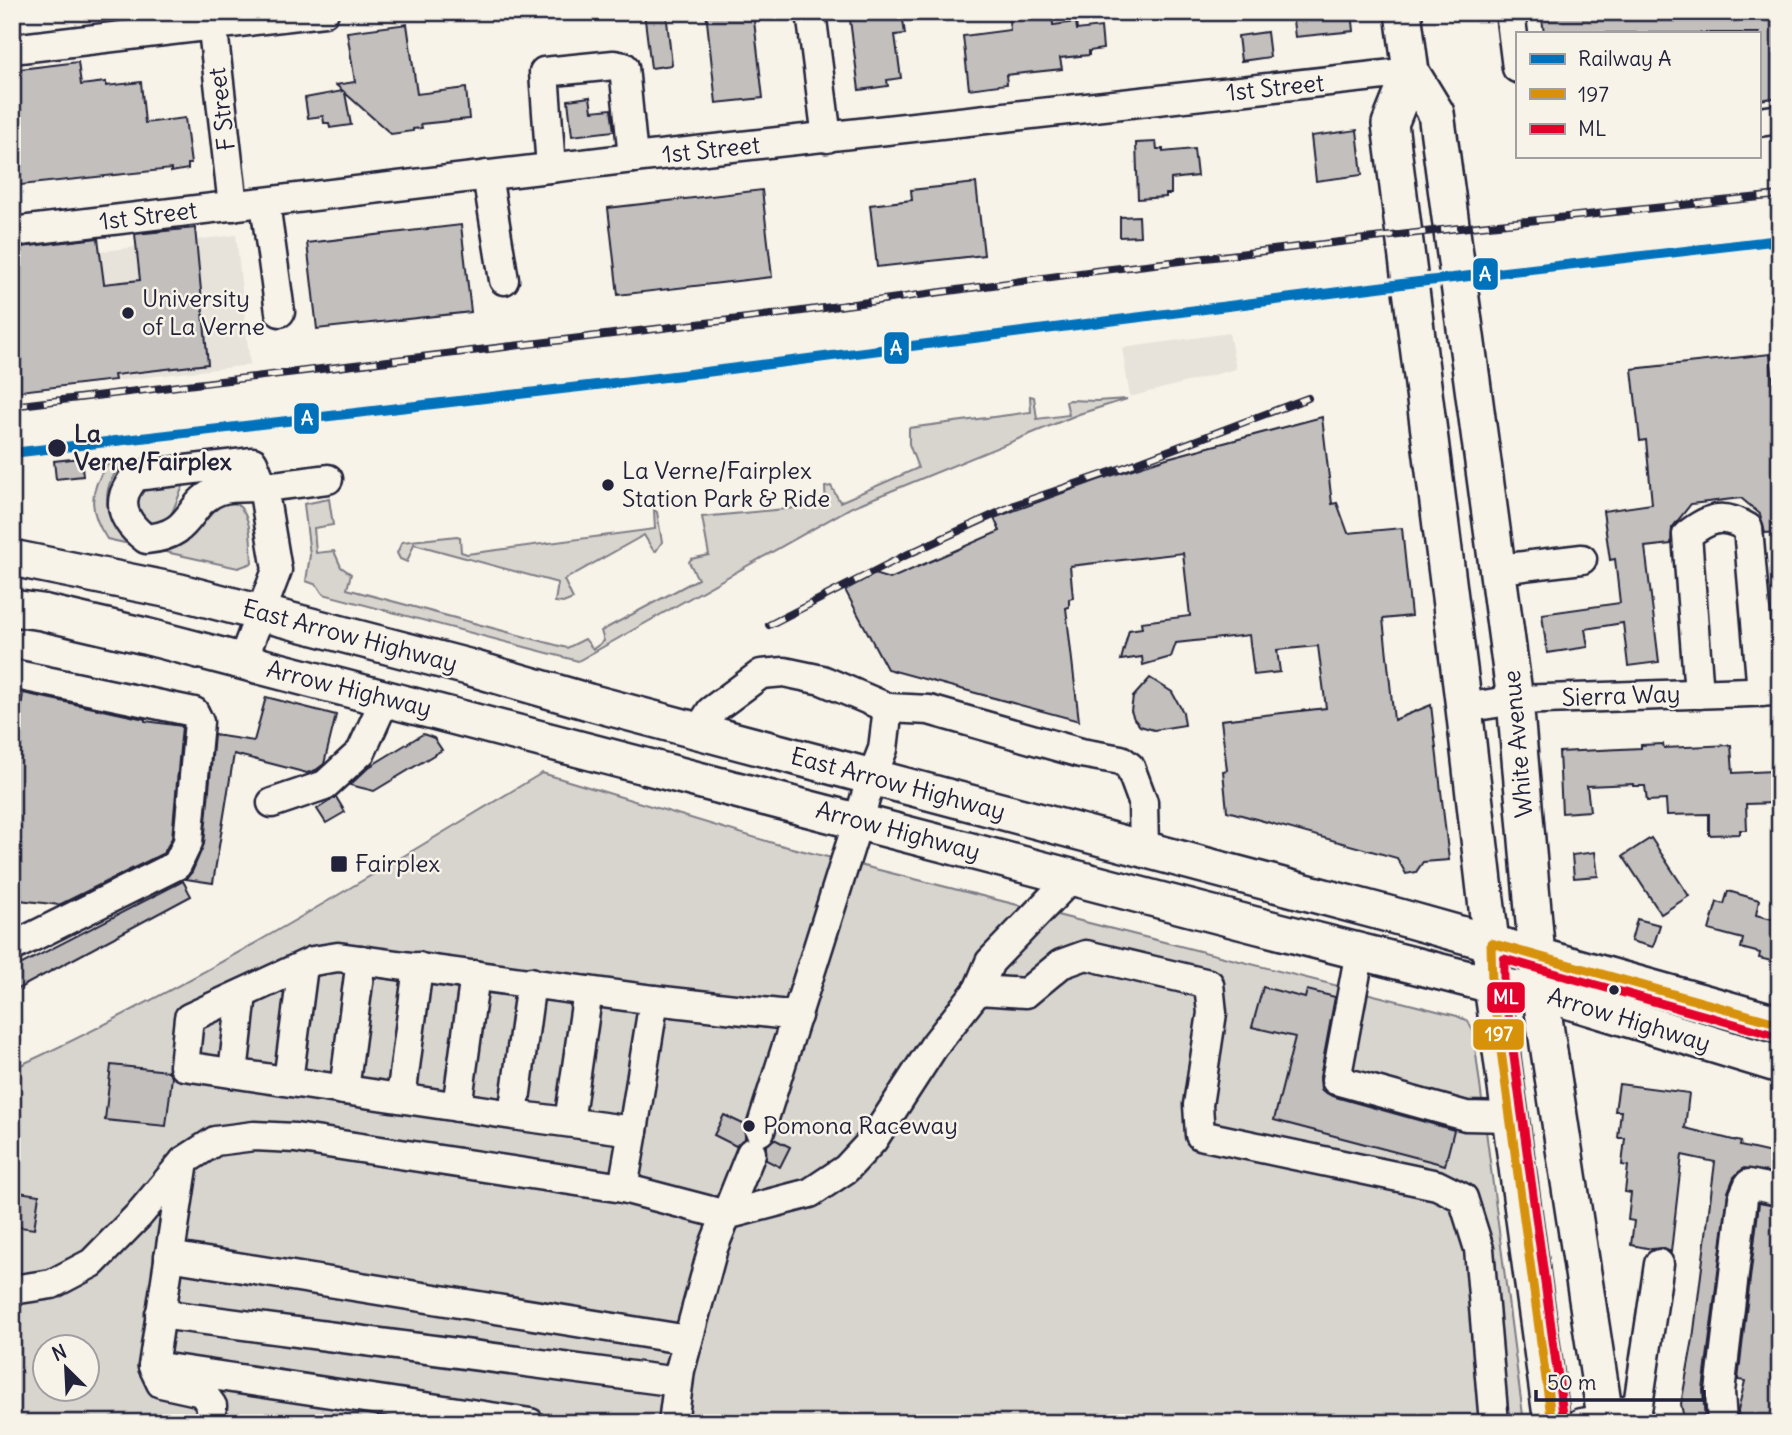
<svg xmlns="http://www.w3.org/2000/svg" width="1792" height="1435" font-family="Delius,sans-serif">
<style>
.built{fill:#e7e3db}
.green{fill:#d8d5cf;stroke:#7d7c85;stroke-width:2;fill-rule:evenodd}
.building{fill:#c2bfbd;stroke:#22223b;stroke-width:2}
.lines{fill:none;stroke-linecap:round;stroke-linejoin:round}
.minor-casing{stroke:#22223b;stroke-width:33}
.major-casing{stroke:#22223b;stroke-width:40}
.minor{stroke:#f7f3e8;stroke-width:28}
.major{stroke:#f7f3e8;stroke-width:35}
.rail-casing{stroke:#22223b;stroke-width:8}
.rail{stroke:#f7f3e8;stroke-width:5;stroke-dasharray:16;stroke-linecap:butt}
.bus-1-casing{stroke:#f7f3e8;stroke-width:14}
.bus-2-casing{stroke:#f7f3e8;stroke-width:14}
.bus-1{stroke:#d79209;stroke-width:9}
.bus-2{stroke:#e4002b;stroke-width:9}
.rail-1-casing{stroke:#f7f3e8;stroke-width:16}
.rail-1{stroke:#0072bc;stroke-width:10}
.poi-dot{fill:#22223b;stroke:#f7f3e8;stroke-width:2.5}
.labels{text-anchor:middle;stroke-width:5;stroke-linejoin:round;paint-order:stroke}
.street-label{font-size:24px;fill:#22223b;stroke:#f7f3e8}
.poi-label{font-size:24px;fill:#22223b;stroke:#f7f3e8;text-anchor:start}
.stop-label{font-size:24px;font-weight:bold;fill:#22223b;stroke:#f7f3e8;text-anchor:start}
.line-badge{stroke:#f7f3e8;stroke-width:2.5}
.badge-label{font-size:19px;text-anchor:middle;font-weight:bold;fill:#fff}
</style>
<rect width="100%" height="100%" fill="#f7f3e8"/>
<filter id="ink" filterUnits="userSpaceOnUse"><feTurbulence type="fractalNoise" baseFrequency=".0143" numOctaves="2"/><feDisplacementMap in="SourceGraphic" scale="14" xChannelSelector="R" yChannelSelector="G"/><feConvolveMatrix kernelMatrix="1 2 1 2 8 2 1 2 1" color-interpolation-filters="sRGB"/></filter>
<g filter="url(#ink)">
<!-- built -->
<g class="built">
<polygon points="236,235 250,365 12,393 12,262"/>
<polygon points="1229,333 1236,369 1130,397 1122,348"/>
</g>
<!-- green -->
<g class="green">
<polygon points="1030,396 1034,397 1037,419 1069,415 1066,402 1069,400 1096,401 1127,399 1079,414 852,507 578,661 323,594 317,585 306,581 310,555 304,504 329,499 333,525 314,528 316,553 334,551 341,567 351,574 347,589 567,648 585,639 593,649 604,641 601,631 698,579 689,562 691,559 709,555 702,517 826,505 825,487 831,486 840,502 918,468 909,444 909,428 1031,412"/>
<path d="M127,462C100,482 101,515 126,536L199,515L230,500C254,511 250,541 252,563L238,568L107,539C89,512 88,492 107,465Z"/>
<path d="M202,481L184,485C171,508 172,541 135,513L137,482Z"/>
<polygon points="654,510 657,512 662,542 656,551 653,550 644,535 564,580 573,599 563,603 555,602 558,583 414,544 407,562 400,559 397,553 402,542 457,536 460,537 461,552 467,554 655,529"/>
<path d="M542,773L776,844L1457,1016L1468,1021L1473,1031L1524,1423H12V1069C196,985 368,877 542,773ZM46,1348H88V1390H46Z"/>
</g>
<!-- building -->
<g class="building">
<polygon points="644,12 666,12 672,65 651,68"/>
<polygon points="706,12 753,12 763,98 716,103"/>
<polygon points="849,12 902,12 905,34 895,35 901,78 887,80 888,86 859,90"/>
<polygon points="1008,12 1052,12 1053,25 1076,22 1077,30 1101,27 1103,49 1089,51 1089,55 1060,58 1062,69 1006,75 1007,84 969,89 963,36 1010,30"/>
<polygon points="1292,12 1352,12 1354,31 1295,37"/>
<polygon points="1541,12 1780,12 1780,97 1759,100 1759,33 1544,33"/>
<polygon points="407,24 417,94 466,88 469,119 421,124 422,128 413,129 413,131 391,134 345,93 351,125 330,128 329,123 324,123 323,116 308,118 305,98 343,91 336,85 355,82 347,32"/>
<polygon points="1267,32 1270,57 1241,61 1238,36"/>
<polygon points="78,62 81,85 106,82 106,86 141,82 145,123 185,118 191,164 188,164 188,169 171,172 171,169 12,186 12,70"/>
<polygon points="590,97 592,111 611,109 614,131 572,136 568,100"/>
<polygon points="1357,130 1362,175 1316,181 1311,136"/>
<polygon points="1156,142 1157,149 1163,149 1163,152 1194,149 1197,176 1171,179 1171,194 1166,194 1166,197 1138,199 1136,143"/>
<polygon points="976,183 984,255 877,267 870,205 912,200 911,190"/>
<polygon points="762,190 772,277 618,295 608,208"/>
<polygon points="1139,216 1140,236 1120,237 1120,217"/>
<polygon points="461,225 471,312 317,329 307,243"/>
<polygon points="195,228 208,364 114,375 115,380 12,392 12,248 98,238 104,284 140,280 135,234"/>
<polygon points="1770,354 1780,445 1774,446 1780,501 1780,532 1765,533 1760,514 1741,498 1691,504 1672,528 1671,544 1645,547 1659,662 1628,666 1623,623 1585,629 1588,647 1547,653 1542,614 1620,603 1615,559 1610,560 1603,511 1652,504 1646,440 1640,441 1632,369"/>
<polygon points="1322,417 1332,504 1337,503 1348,533 1402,528 1411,616 1383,619 1394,720 1431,705 1449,860 1423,862 1416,872 1406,874 1397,858 1227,811 1223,771 1227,770 1221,720 1326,708 1318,646 1277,650 1280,672 1254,675 1249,635 1176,643 1171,657 1143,665 1142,657 1121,660 1129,630 1142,628 1141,622 1190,616 1183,553 1070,566 1073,598 1069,599 1069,607 1066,608 1079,721 887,669 845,590 874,574 890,579 1000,531 994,518 1098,480 1167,458"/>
<polygon points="81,458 83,476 56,479 54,461"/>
<polygon points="1150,678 1172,692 1183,712 1185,725 1154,730 1140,726 1134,719 1131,711 1133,697"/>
<polygon points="23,693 145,719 145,721 182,726 172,838 164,853 59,905 12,899 12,776"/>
<polygon points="266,697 336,715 324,764 316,770 307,773 234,754 213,883 186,879 192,872 204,844 214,735 254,741"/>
<polygon points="423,734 434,738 442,750 374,791 350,785 369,767"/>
<polygon points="1663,744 1664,748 1731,745 1733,773 1773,771 1775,803 1746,804 1747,830 1740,830 1740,834 1709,835 1709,814 1667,815 1666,800 1647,801 1645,786 1633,786 1633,784 1587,786 1590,811 1562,813 1559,752 1641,748 1641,745"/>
<polygon points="336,797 345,812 326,823 317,809"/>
<polygon points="1651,838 1689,896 1661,914 1623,856"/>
<polygon points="1595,852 1598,876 1574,878 1572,855"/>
<polygon points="183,881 191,896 12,992 12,969"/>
<polygon points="1728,891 1759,900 1756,915 1780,921 1780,963 1759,958 1760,953 1741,948 1743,939 1709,930 1717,902 1724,904"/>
<polygon points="1637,919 1660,925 1653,947 1631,941"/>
<polygon points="1263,987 1305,998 1307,990 1335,997 1320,1077 1321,1090 1332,1096 1454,1130 1445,1165 1274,1120 1295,1037 1252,1027"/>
<polygon points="111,1065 168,1071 172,1077 166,1126 105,1120"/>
<polygon points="1619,1084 1689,1093 1685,1128 1741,1142 1740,1146 1780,1155 1780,1174 1744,1168 1734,1177 1728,1192 1703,1390 1705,1423 1689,1423 1688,1419 1684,1419 1681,1404 1693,1339 1715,1162 1682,1155 1671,1252 1662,1248 1652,1249 1631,1245 1634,1221 1628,1220 1631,1193 1625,1192 1628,1166 1622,1165 1625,1138 1618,1138 1621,1111 1615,1111"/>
<polygon points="724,1115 745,1125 745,1138 736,1146 714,1135"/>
<polygon points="774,1139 790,1147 780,1167 766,1160 766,1146"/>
<polygon points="12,1191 39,1195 34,1229 12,1226"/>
<polygon points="1759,1203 1780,1207 1780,1423 1739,1423 1738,1410 1745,1381 1738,1380"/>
</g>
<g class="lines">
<defs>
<g id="minor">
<polyline points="211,12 233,206"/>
<polyline points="811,12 827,138"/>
<polyline points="1510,12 1517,68"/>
<polyline points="12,49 324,12"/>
<polyline points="1759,122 1780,119"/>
<polyline points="551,168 544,72 614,65 624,67 633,158"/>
<polyline points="487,175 504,280"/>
<polyline points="265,203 280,312"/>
<polyline points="12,232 633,158 1411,72"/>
<polyline points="1499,569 1582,559"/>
<path d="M242,662L277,570L263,487L253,462L135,476C131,482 125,490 124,496C119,515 133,529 146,539C196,535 185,502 220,490C233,486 249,488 263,487C285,485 306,482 328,479"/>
<polyline points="12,674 194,712 199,722 188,842 177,865 12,947"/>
<path d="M1699,694L1687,535C1710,517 1723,513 1748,528L1762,692"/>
<polyline points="1464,708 1515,700 1779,691"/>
<polyline points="699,730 711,711 761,674 784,672 822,680 888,708 929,710 1081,753 1121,760 1130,767 1143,802 1144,849"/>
<polyline points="272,803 325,785 361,752 385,699"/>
<polyline points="1360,951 1336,1080 1466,1116 1510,1117"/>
<polyline points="978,990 990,962 1072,877"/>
<polyline points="654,1000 797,1016"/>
<polyline points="233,1073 242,994"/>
<polyline points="288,1081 303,966"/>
<polyline points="344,1090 361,960"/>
<polyline points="401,1098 418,967"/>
<polyline points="457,1107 475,975"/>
<polyline points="513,1115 633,1131 654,1000 338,957 313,961 189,1018 184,1066 513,1115 531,982"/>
<polyline points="569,1122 588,991"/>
<polyline points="760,1131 872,777 883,749 888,708"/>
<polyline points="184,1161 153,1366 161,1383 202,1392 212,1406 209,1423"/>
<polyline points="623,1188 633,1131"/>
<polyline points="169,1256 688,1340"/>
<polyline points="12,1290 52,1284 92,1263 138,1216 184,1161 215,1141 254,1136 295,1138 623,1188 726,1215 810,1193 846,1169 873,1140 934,1046 978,990 1026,993 1061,964 1086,955 1209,984 1212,1013 1198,1105 1200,1135 1437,1185 1463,1198 1479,1249 1494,1423"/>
<polyline points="160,1314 678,1382"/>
<polyline points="153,1366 530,1423"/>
<polyline points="673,1423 680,1370 713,1248 751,1153"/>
<polyline points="1581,1423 1606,1419 1638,1405 1659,1264"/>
<polyline points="1722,1423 1720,1392 1743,1198 1749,1184 1780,1191"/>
</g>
<g id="major">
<polyline points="1403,12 1411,72 1436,113 1515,700 1540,992 1606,1423"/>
<polyline points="1411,72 1390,124 1464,708 1491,943 1492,985 1552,1423"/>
<polyline points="12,558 180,592 468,667 589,702 1392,915 1780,1024"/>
<polyline points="12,608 42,612 145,636 1259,926 1492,985 1540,992 1780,1065"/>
</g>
</defs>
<!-- minor casing -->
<use href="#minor" class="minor-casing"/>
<!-- major casing -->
<use href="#major" class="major-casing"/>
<!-- minor -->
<use href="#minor" class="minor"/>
<!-- major -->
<use href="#major" class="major"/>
<defs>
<g id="rail">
<polyline points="12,406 780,314 1095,271 1450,229 1780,195"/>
<polyline points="769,625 902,557 1017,504 1128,466 1308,398"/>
</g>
</defs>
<!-- rail casing -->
<use href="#rail" class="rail-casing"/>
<!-- rail -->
<use href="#rail" class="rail"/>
<defs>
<polyline id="bus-1" points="1552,1423 1492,985 1491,943 1780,1024"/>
<polyline id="bus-2" points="1564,1421 1504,984 1504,959 1777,1036"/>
</defs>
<!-- bus-1 casing -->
<use href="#bus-1" class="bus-1-casing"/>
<!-- bus-2 casing -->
<use href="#bus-2" class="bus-2-casing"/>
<!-- bus-1 -->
<use href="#bus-1" class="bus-1"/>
<!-- bus-2 -->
<use href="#bus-2" class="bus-2"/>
<defs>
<polyline id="rail-1" points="12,453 682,375 1410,283 1780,240"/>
</defs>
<!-- rail-1 casing -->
<use href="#rail-1" class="rail-1-casing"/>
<!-- rail-1 -->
<use href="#rail-1" class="rail-1"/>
</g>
</g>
<!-- markers -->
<g class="poi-dot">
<circle cx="128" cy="313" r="7"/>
<circle cx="57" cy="448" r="10"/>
<circle cx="608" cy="485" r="7"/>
<rect x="330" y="855" width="18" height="18" rx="3.5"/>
<circle cx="1614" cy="990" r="6"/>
<circle cx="749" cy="1126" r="7"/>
</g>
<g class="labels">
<!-- street labels -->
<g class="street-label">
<text transform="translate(1275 88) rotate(-6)" y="8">1st Street</text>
<text transform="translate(222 109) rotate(-97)" y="8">F Street</text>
<text transform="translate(711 150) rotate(-6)" y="8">1st Street</text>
<text transform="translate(148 216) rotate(-7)" y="8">1st Street</text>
<text transform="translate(350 636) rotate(15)" y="8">East Arrow Highway</text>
<text transform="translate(349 689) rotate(14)" y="8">Arrow Highway</text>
<text transform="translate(1621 696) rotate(-2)" y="8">Sierra Way</text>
<text transform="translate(1518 744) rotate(-95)" y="8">White Avenue</text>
<text transform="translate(898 784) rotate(15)" y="8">East Arrow Highway</text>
<text transform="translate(898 831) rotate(15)" y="8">Arrow Highway</text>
<text transform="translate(1629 1020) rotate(17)" y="8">Arrow Highway</text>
</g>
<!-- poi labels -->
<g class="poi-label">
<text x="142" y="307">University<tspan x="142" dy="28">of La Verne</tspan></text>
<text x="622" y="479">La Verne/Fairplex<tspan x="622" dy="28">Station Park &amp; Ride</tspan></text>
<text x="355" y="872">Fairplex</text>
<text x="763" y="1134">Pomona Raceway</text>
</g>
<!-- stop labels -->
<g class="stop-label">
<text x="74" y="442">La<tspan x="74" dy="28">Verne/Fairplex</tspan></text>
</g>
</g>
<g class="line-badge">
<rect x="1472" y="257" width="27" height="34" rx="7" fill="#0072bc"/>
<rect x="883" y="331" width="27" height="34" rx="7" fill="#0072bc"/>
<rect x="293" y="402" width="27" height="33" rx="7" fill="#0072bc"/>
<rect x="1486" y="981" width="40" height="33" rx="7" fill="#e4002b"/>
<rect x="1472" y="1018" width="53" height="33" rx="7" fill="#d79209"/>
</g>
<g class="badge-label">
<text x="1485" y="281">A</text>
<text x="896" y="355">A</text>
<text x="307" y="425">A</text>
<text x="1506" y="1004">ML</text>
<text x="1499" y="1041">197</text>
</g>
<!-- margin -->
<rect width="1792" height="1435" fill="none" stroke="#f7f3e8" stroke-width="42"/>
<rect x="21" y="21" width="1750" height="1393" fill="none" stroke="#22223b" stroke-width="2.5" filter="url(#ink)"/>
<!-- legend -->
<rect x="1516" y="32" width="245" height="126" fill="#f7f3e8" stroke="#a29fa3" stroke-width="2"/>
<rect x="1530" y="54" width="35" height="10" fill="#0072bc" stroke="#a29fa3" stroke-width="2"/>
<text x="1578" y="66" font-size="21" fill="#22223b">Railway A</text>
<rect x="1530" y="89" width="35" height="10" fill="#d79209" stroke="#a29fa3" stroke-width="2"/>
<text x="1578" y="102" font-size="21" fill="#22223b">197</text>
<rect x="1530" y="124" width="35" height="10" fill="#e4002b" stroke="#a29fa3" stroke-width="2"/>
<text x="1578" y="136" font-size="21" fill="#22223b">ML</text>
<!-- north arrow -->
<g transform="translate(66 1368) rotate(336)"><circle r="33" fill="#f7f3e8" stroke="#a29fa3" stroke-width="2"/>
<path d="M0-5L12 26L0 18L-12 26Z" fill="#22223b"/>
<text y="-10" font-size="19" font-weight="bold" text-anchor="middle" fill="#22223b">N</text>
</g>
<!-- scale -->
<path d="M1536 1390v10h168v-10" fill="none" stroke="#22223b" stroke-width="3.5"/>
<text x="1547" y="1390" font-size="21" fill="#22223b" stroke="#f7f3e8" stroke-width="5" paint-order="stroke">50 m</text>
</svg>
